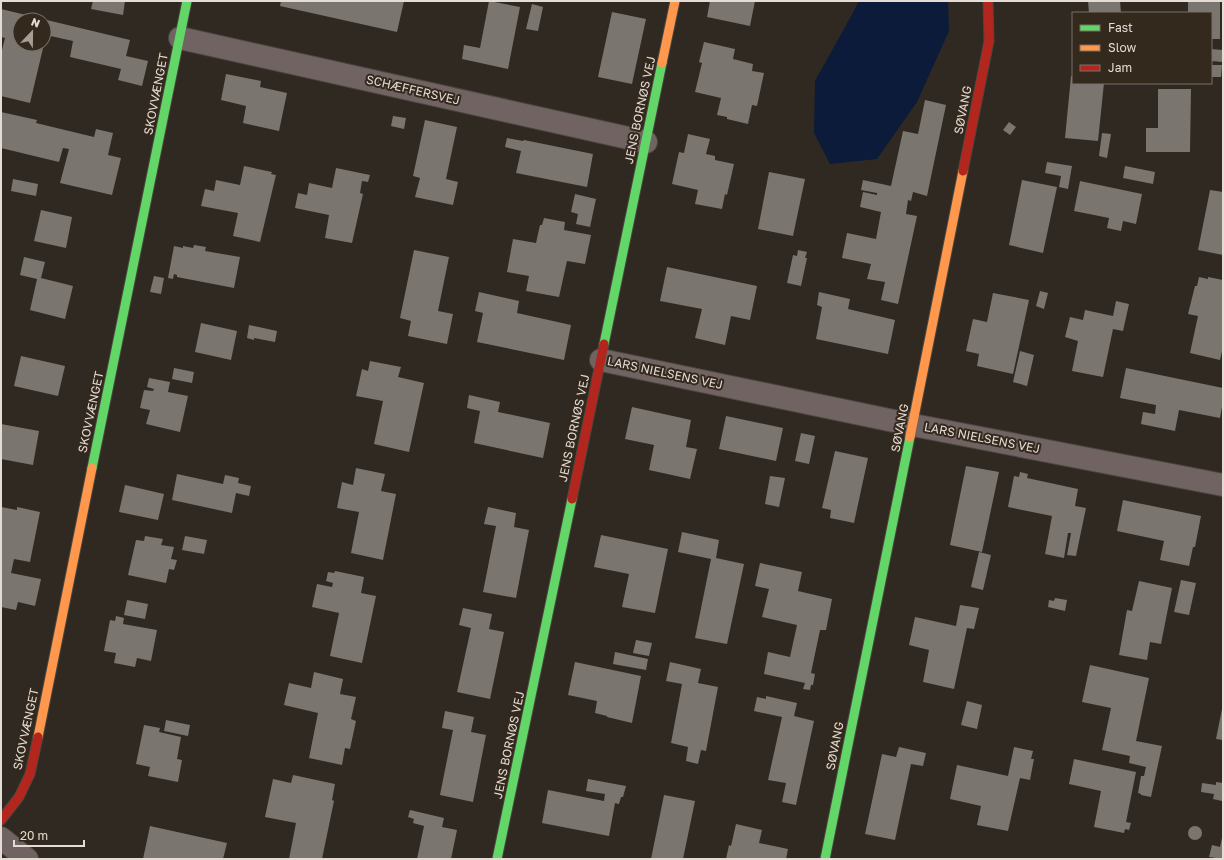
<svg xmlns="http://www.w3.org/2000/svg" width="1224" height="860" font-family="'Golos Text',sans-serif">
<style>
.water{fill:#0c1b3a}
.building{fill:#7b7570}
.lines{fill:none;stroke-linecap:round;stroke-linejoin:round}
.street-casing{stroke:#4b463f;stroke-width:24}
.fast-casing{stroke:#4b463f;stroke-width:11}
.slow-casing{stroke:#4b463f;stroke-width:11}
.jam-casing{stroke:#4b463f;stroke-width:11}
.street{stroke:#706362;stroke-width:22}
.fast{stroke:#63d668;stroke-width:9}
.slow{stroke:#ff974d;stroke-width:9}
.jam{stroke:#b3261e;stroke-width:9}
.labels{text-anchor:middle;stroke-width:4;stroke-linejoin:round;paint-order:stroke}
.street-label{font-size:12px;fill:#e4dcd5;stroke:#34291d}
</style>
<rect width="100%" height="100%" fill="#2f2922"/>
<!-- water -->
<polygon class="water" points="859,1 948,1 949,31 917,102 877,159 830,164 814,133 815,81 850,18"/>
<!-- building -->
<g class="building">
<polygon points="93,1 125,1 123,15 91,9"/>
<polygon points="281,1 404,1 397,32 280,6"/>
<polygon points="489,1 520,7 508,69 462,59 464,45 480,48"/>
<polygon points="710,1 755,1 750,26 707,17"/>
<polygon points="1088,1 1120,1 1121,13 1089,13"/>
<polygon points="1188,1 1220,1 1220,39 1211,39 1211,13 1188,13"/>
<polygon points="532,4 543,7 538,31 526,29"/>
<polygon points="1,9 130,40 126,56 148,61 142,86 118,80 121,69 70,57 73,41 46,35 44,40 44,20 20,20 20,44 44,44 30,103 1,96 1,54 5,38 1,37"/>
<polygon points="612,12 646,19 632,84 598,77"/>
<polygon points="704,42 735,49 733,59 753,64 752,71 764,73 757,106 752,105 748,124 727,119 727,117 717,115 721,98 695,92 702,63 699,62"/>
<polygon points="1211,49 1223,50 1223,62 1211,61"/>
<polygon points="1211,65 1222,65 1221,77 1211,77"/>
<polygon points="226,74 261,81 260,87 287,93 279,131 243,123 246,106 221,100"/>
<polygon points="1071,76 1073,76 1073,83 1104,83 1098,141 1065,138"/>
<polygon points="1158,89 1191,89 1190,152 1146,152 1146,128 1158,128"/>
<polygon points="925,100 946,105 927,196 913,192 911,201 908,200 906,214 917,216 898,304 881,300 885,282 867,279 871,264 842,258 847,233 876,239 881,212 860,207 863,192 877,195 877,193 861,190 863,180 891,186 903,131 918,134"/>
<polygon points="1,112 37,120 36,123 94,137 96,129 113,133 108,155 121,158 112,195 60,183 69,149 63,148 59,162 1,148"/>
<polygon points="393,116 406,118 404,129 391,126"/>
<polygon points="425,120 457,127 446,179 458,182 453,205 415,197 420,178 413,176"/>
<polygon points="1009,122 1016,127 1010,135 1003,130"/>
<polygon points="1102,133 1111,134 1107,158 1099,156"/>
<polygon points="688,134 710,139 706,154 715,156 715,160 734,164 727,195 725,194 722,209 695,204 698,190 672,184 679,152 684,153"/>
<polygon points="507,138 523,141 524,140 593,154 587,187 516,173 521,151 505,147"/>
<polygon points="1047,162 1072,166 1068,189 1059,187 1061,176 1045,173"/>
<polygon points="244,166 272,172 271,174 276,175 260,242 233,236 238,213 201,206 205,189 214,191 216,180 240,185"/>
<polygon points="1125,166 1155,172 1153,184 1123,178"/>
<polygon points="336,168 370,175 368,182 362,181 360,193 363,194 352,243 325,238 329,215 295,208 298,193 307,195 309,183 332,188"/>
<polygon points="769,172 805,179 793,236 758,229"/>
<polygon points="13,179 38,184 36,196 11,191"/>
<polygon points="1022,180 1057,187 1043,253 1009,245"/>
<polygon points="1080,181 1142,194 1136,224 1123,221 1121,231 1107,228 1109,218 1074,211"/>
<polygon points="1210,190 1223,192 1223,255 1198,250"/>
<polygon points="575,194 596,199 590,227 576,224 578,214 571,212"/>
<polygon points="41,210 72,217 66,248 34,241"/>
<polygon points="544,218 565,222 564,230 591,235 585,264 567,261 559,297 526,291 529,276 507,272 513,239 536,243 540,225 542,225"/>
<polygon points="194,245 206,247 205,251 240,257 234,288 177,277 177,275 174,274 173,279 168,278 174,246 183,248 183,246 193,248"/>
<polygon points="414,250 449,257 438,311 453,314 447,344 408,336 411,321 400,318"/>
<polygon points="798,250 807,252 805,258 807,258 801,286 787,283 793,255 797,256"/>
<polygon points="24,257 45,262 41,278 73,286 65,319 30,310 37,279 20,275"/>
<polygon points="667,267 757,286 750,320 731,316 725,345 695,338 702,309 660,301"/>
<polygon points="154,276 164,278 161,294 150,292"/>
<polygon points="1199,277 1208,279 1208,277 1223,280 1223,347 1220,360 1190,353 1198,316 1188,314 1195,286 1197,286"/>
<polygon points="1040,291 1048,293 1044,309 1036,306"/>
<polygon points="479,292 519,301 517,313 571,325 564,360 477,342 483,313 475,311"/>
<polygon points="819,292 850,299 848,309 895,320 888,354 816,339 822,307 817,305"/>
<polygon points="993,293 1029,300 1013,374 977,366 979,354 966,351 973,319 987,322"/>
<polygon points="1116,301 1129,304 1123,331 1113,329 1103,377 1072,371 1078,341 1065,337 1070,317 1083,320 1085,310 1113,316"/>
<polygon points="201,323 237,331 231,360 195,352"/>
<polygon points="249,325 277,331 275,342 254,338 254,340 247,338"/>
<polygon points="1020,351 1034,355 1027,386 1013,382"/>
<polygon points="21,356 65,366 58,396 14,386"/>
<polygon points="370,361 401,367 398,377 424,383 409,452 374,444 383,401 356,396 362,369 368,371"/>
<polygon points="174,368 194,372 192,383 172,379"/>
<polygon points="1126,368 1223,388 1223,401 1220,418 1179,410 1175,431 1141,424 1143,412 1155,414 1156,405 1120,398"/>
<polygon points="149,378 170,382 168,392 188,396 180,432 146,424 150,410 140,408 144,390 153,391 154,389 147,387"/>
<polygon points="469,395 500,402 498,412 550,423 543,458 474,443 480,411 467,408"/>
<polygon points="632,407 691,420 686,447 697,449 690,479 649,470 654,445 625,439"/>
<polygon points="726,416 783,428 776,461 719,449"/>
<polygon points="1,424 39,431 33,465 1,459"/>
<polygon points="801,433 815,436 809,464 795,461"/>
<polygon points="835,451 868,458 854,523 830,518 831,510 822,508"/>
<polygon points="966,466 999,472 982,552 950,545"/>
<polygon points="356,468 385,474 381,491 396,494 383,560 351,553 359,512 337,508 342,482 353,485"/>
<polygon points="1020,472 1028,474 1027,478 1078,489 1075,506 1086,508 1076,556 1067,555 1071,533 1068,533 1064,558 1045,554 1052,516 1008,507 1014,476 1019,477"/>
<polygon points="177,474 223,484 225,475 239,478 238,483 251,486 249,496 236,493 232,513 172,500"/>
<polygon points="770,476 785,478 779,507 765,504"/>
<polygon points="125,485 164,494 158,520 119,512"/>
<polygon points="1123,500 1201,516 1195,547 1193,547 1189,566 1160,560 1164,541 1117,531"/>
<polygon points="1,507 17,510 17,507 40,512 30,562 14,559 11,573 41,579 35,606 18,602 16,610 1,607"/>
<polygon points="488,507 516,513 514,527 529,530 516,598 483,592 496,526 484,524"/>
<polygon points="682,532 719,540 716,558 744,564 727,644 695,638 711,559 678,552"/>
<polygon points="601,535 668,549 655,613 622,607 629,574 594,567"/>
<polygon points="145,536 163,539 161,545 174,547 171,559 177,560 174,570 169,569 166,583 128,575 136,540 144,541"/>
<polygon points="185,536 207,540 204,554 182,550"/>
<polygon points="979,552 991,555 983,590 971,587"/>
<polygon points="760,563 802,572 798,591 832,599 826,630 820,630 811,673 815,674 813,685 811,685 810,690 803,689 805,683 764,674 768,652 790,657 797,625 762,617 769,589 755,586"/>
<polygon points="335,571 364,577 361,593 376,596 362,663 330,656 339,613 312,607 317,584 332,587 333,583 326,581 328,572 334,573"/>
<polygon points="1181,580 1196,583 1189,615 1174,612"/>
<polygon points="1139,581 1172,588 1161,644 1150,642 1147,660 1119,655 1127,610 1132,611"/>
<polygon points="1055,598 1067,600 1065,611 1048,607 1049,600 1054,601"/>
<polygon points="127,600 148,604 145,619 124,615"/>
<polygon points="960,605 979,608 974,629 967,628 954,689 923,682 929,650 909,645 915,617 956,626"/>
<polygon points="463,608 492,614 489,629 504,632 490,699 457,692 471,628 459,625"/>
<polygon points="116,616 124,618 123,624 157,630 151,661 137,658 135,667 114,663 116,653 104,651 110,620 115,621"/>
<polygon points="636,640 652,643 649,656 633,653"/>
<polygon points="615,652 648,659 646,670 613,664"/>
<polygon points="575,662 641,676 632,723 607,717 607,716 595,713 597,701 568,695"/>
<polygon points="670,662 701,669 698,683 718,687 706,751 701,750 698,764 686,761 688,747 671,743 682,684 666,681"/>
<polygon points="1090,665 1149,678 1136,741 1162,746 1151,797 1141,795 1141,794 1138,793 1141,776 1144,776 1146,767 1129,763 1130,756 1102,750 1111,708 1082,702"/>
<polygon points="314,672 343,679 340,694 356,697 351,719 356,721 350,749 345,748 342,765 309,758 318,713 284,705 289,683 311,688"/>
<polygon points="766,696 797,703 794,716 814,721 796,805 782,802 786,783 768,780 782,717 754,711 757,697 766,699"/>
<polygon points="967,701 982,705 977,729 961,725"/>
<polygon points="1222,709 1223,709 1223,740 1216,739"/>
<polygon points="445,711 474,717 471,732 486,735 473,802 440,795 453,730 442,728"/>
<polygon points="166,720 190,725 188,736 164,731"/>
<polygon points="144,725 160,728 159,732 181,737 177,759 182,760 178,782 148,776 150,767 136,764"/>
<polygon points="899,747 926,753 923,766 911,764 895,840 865,834 882,754 896,757"/>
<polygon points="1014,747 1033,751 1031,759 1034,759 1030,780 1020,778 1008,831 977,825 981,806 950,799 957,765 1008,776"/>
<polygon points="1074,759 1136,772 1126,822 1131,823 1129,830 1125,829 1124,833 1094,827 1101,791 1069,784"/>
<polygon points="293,775 335,784 332,800 334,801 322,859 289,859 296,823 265,817 273,779 291,783"/>
<polygon points="588,779 626,786 623,797 621,797 619,804 615,803 609,836 542,823 548,790 604,801 605,794 586,791"/>
<polygon points="1216,782 1223,783 1222,801 1213,799 1214,794 1201,792 1202,783 1216,785"/>
<polygon points="664,795 695,801 683,859 651,859"/>
<polygon points="410,810 444,818 442,827 457,830 451,859 417,859 424,826 413,823 414,819 408,817"/>
<polygon points="736,824 762,830 759,843 788,849 786,859 726,859 729,845 731,846"/>
<circle cx="1195" cy="833" r="7"/>
<polygon points="150,826 227,843 223,859 143,859"/>
<polygon points="1222,838 1223,859 1209,857 1212,845 1220,847"/>
</g>
<g class="lines">
<defs>
<g id="street">
<polyline points="180,38 646,142"/>
<polyline points="601,360 913,425 1223,485"/>
<polyline points="1,838 27,859"/>
</g>
<g id="fast">
<polyline points="604,344 662,63"/>
<polyline points="92,468 187,1"/>
<polyline points="497,859 572,499"/>
<polyline points="825,859 910,437"/>
</g>
<g id="slow">
<polyline points="662,63 675,1"/>
<polyline points="910,437 963,171"/>
<polyline points="38,737 92,468"/>
</g>
<g id="jam">
<polyline points="963,171 989,41 988,1"/>
<polyline points="572,499 604,344"/>
<polyline points="1,820 19,797 30,774 38,737"/>
</g>
</defs>
<!-- street casing -->
<use href="#street" class="street-casing"/>
<!-- fast casing -->
<use href="#fast" class="fast-casing"/>
<!-- slow casing -->
<use href="#slow" class="slow-casing"/>
<!-- jam casing -->
<use href="#jam" class="jam-casing"/>
<!-- street -->
<use href="#street" class="street"/>
<!-- fast -->
<use href="#fast" class="fast"/>
<!-- slow -->
<use href="#slow" class="slow"/>
<!-- jam -->
<use href="#jam" class="jam"/>
</g>
<g class="labels">
<!-- street labels -->
<g class="street-label">
<text transform="translate(413 90) rotate(13)" y="4">SCHÆFFERSVEJ</text>
<text transform="translate(156 94) rotate(-79)" y="4">SKOVVÆNGET</text>
<text transform="translate(640 110) rotate(-78)" y="4">JENS BORNØS VEJ</text>
<text transform="translate(963 110) rotate(-79)" y="4">SØVANG</text>
<text transform="translate(665 373) rotate(12)" y="4">LARS NIELSENS VEJ</text>
<text transform="translate(91 412) rotate(-78)" y="4">SKOVVÆNGET</text>
<text transform="translate(574 428) rotate(-78)" y="4">JENS BORNØS VEJ</text>
<text transform="translate(900 428) rotate(-79)" y="4">SØVANG</text>
<text transform="translate(982 438) rotate(11)" y="4">LARS NIELSENS VEJ</text>
<text transform="translate(26 729) rotate(-78)" y="4">SKOVVÆNGET</text>
<text transform="translate(509 745) rotate(-78)" y="4">JENS BORNØS VEJ</text>
<text transform="translate(835 746) rotate(-79)" y="4">SØVANG</text>
</g>
</g>
<!-- border -->
<rect width="1224" height="860" fill="none" stroke="#e4dcd5" stroke-width="4"/>
<!-- legend -->
<rect x="1072" y="12" width="140" height="72" fill="#34291d" stroke="#7a7167"/>
<rect x="1080" y="25" width="20" height="6" fill="#63d668" stroke="#7a7167"/>
<text x="1108" y="32" font-size="12" fill="#e4dcd5">Fast</text>
<rect x="1080" y="45" width="20" height="6" fill="#ff974d" stroke="#7a7167"/>
<text x="1108" y="52" font-size="12" fill="#e4dcd5">Slow</text>
<rect x="1080" y="65" width="20" height="6" fill="#b3261e" stroke="#7a7167"/>
<text x="1108" y="72" font-size="12" fill="#e4dcd5">Jam</text>
<!-- north arrow -->
<g transform="translate(32 32) rotate(22)"><circle r="19" fill="#34291d" stroke="#7a7167"/>
<path d="M0-3L7 15L0 10L-7 15Z" fill="#a59d96"/>
<text y="-6" font-size="11" font-weight="bold" text-anchor="middle" fill="#e4dcd5">N</text>
</g>
<!-- scale -->
<path d="M14 840v6h70v-6" fill="none" stroke="#e4dcd5" stroke-width="2"/>
<text x="20" y="840" font-size="12" fill="#e4dcd5" stroke="#34291d" stroke-width="3" paint-order="stroke">20 m</text>
</svg>
